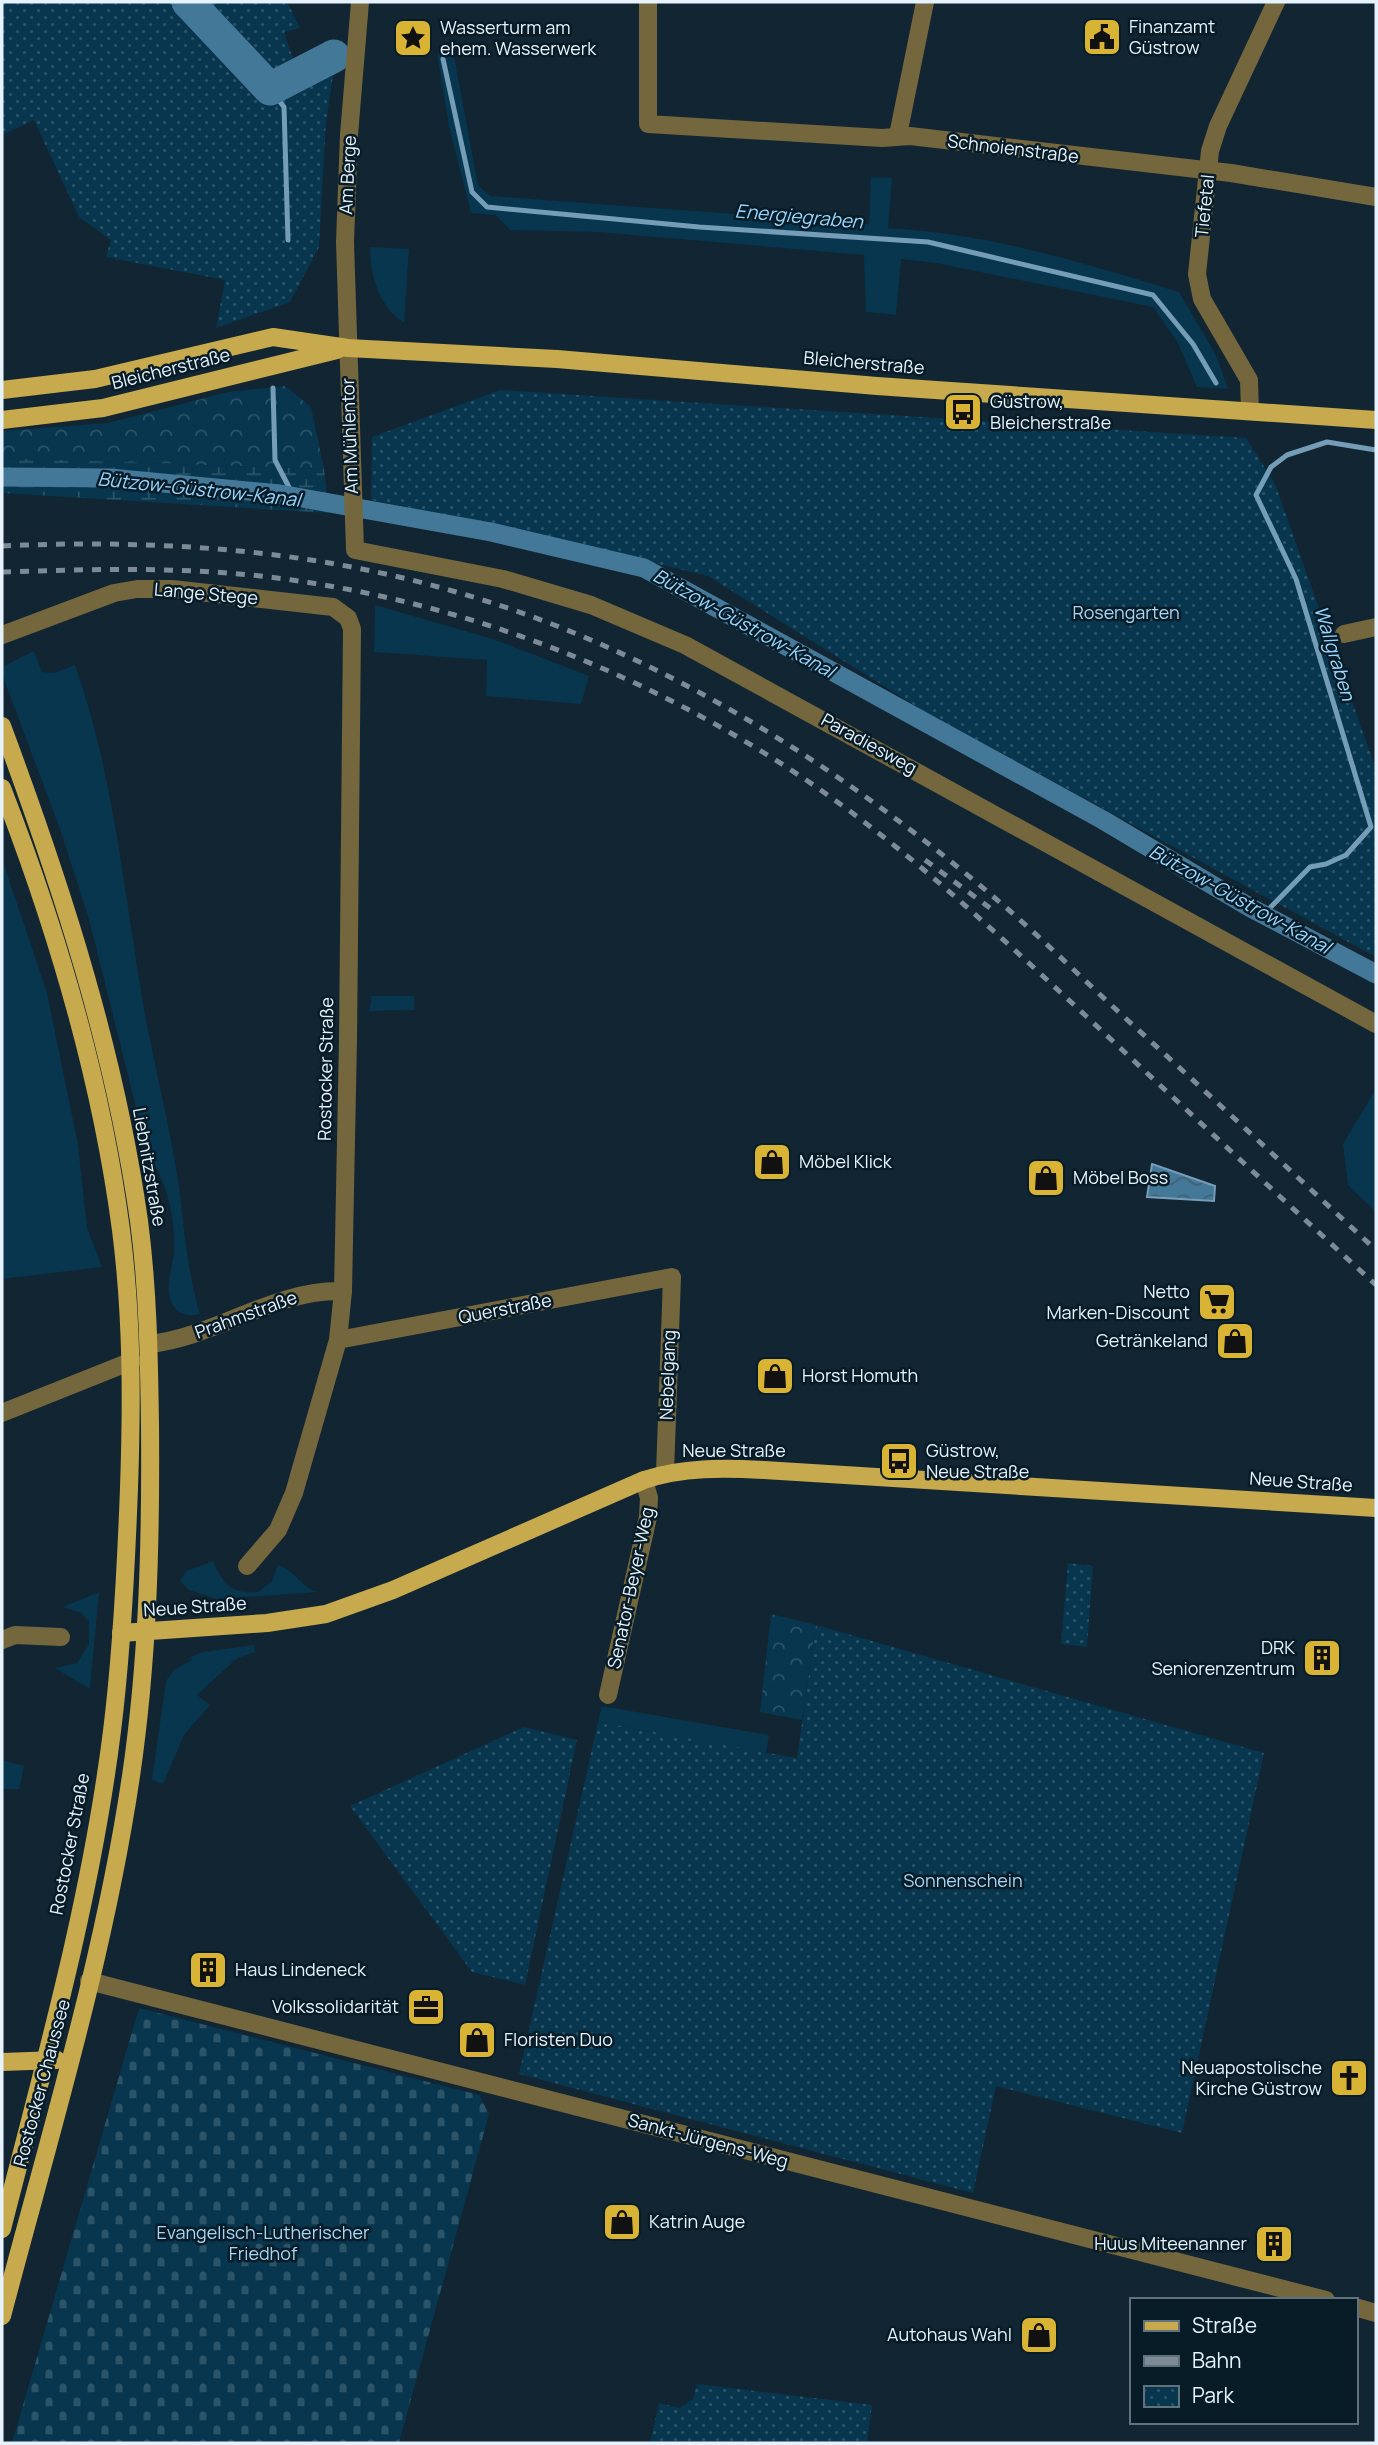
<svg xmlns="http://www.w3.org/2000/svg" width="1378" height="2445" font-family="Manrope,sans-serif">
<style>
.grass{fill:#07364e}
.forest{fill:url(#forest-crowns)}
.wetland{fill:url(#wetland-marsh)}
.cemetery{fill:url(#cemetery-stones)}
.park{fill:url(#park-dots)}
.water{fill:url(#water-waves);stroke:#759db7;stroke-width:2}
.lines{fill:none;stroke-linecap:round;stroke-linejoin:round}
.stream{stroke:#759db7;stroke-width:5}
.canal{stroke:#447899;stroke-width:19}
.river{stroke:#447899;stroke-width:33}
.minor{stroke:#74663d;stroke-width:18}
.major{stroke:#c7a94e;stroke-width:18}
.rail{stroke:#7c8b96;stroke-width:5;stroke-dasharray:9 9;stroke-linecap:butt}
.labels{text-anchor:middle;stroke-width:5;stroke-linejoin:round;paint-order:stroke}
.poi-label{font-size:18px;fill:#e7f3fc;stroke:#081c28;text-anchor:start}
.street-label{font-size:18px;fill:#e7f3fc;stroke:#081c28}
.park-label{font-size:18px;fill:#a8d5f3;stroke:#081c28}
.water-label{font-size:19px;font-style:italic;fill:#98d6ff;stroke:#081c28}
</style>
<defs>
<pattern id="forest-crowns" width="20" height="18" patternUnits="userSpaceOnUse" patternTransform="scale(1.75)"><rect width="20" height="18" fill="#07364e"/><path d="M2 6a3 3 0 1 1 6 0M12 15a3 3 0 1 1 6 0" fill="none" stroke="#2b5468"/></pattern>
<pattern id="wetland-marsh" width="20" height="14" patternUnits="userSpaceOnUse" patternTransform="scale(1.75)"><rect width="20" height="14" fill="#07364e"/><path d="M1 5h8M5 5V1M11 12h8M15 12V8" fill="none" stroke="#2b5468"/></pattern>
<pattern id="cemetery-stones" width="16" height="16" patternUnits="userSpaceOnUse" patternTransform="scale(1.75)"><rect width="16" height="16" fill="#07364e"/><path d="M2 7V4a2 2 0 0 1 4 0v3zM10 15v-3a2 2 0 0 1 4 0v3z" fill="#2b5468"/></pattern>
<pattern id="park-dots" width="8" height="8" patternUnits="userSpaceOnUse" patternTransform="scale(1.75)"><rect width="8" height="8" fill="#07364e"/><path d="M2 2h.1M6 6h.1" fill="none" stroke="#2b5468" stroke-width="1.8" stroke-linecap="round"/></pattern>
<pattern id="water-waves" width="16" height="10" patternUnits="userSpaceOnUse" patternTransform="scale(1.75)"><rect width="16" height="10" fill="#447899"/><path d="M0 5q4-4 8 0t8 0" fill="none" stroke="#446072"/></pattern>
</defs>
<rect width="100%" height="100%" fill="#122532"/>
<!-- grass -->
<g class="grass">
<path d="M452,46L478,185L490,196L869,224L871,177L892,178L888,228C993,234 1080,262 1179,292L1216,355L1228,389L1197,387L1178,343L1153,307L936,263L901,259L896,315L866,312L864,255L598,232L510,230L496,215L471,213L449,127L438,59V48Z"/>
<path d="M370,247L409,249L404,323C379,307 370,275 370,247Z"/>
<polygon points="375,605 493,639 589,676 581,704 486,696 487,660 374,652"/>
<path d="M34,651L42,672L54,673L75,665C113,773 123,884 142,997C152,1056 167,1114 177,1173C184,1221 186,1268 200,1314C186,1318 174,1313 170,1298C166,1286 172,1267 174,1254C176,1221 168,1182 148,1155L89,919L61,832L2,674V667Z"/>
<polygon points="2,859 47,993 78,1145 87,1228 102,1267 2,1279"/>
<polygon points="372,996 414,996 414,1010 369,1011"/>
<polygon points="1376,1089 1376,1212 1348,1185 1343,1144"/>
<path d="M213,1561C223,1584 231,1594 258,1592L272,1581L278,1565C295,1570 302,1588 318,1592L217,1599L189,1590L180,1581L186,1571Z"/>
<polygon points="99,1592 90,1689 55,1668 77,1663 89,1644 89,1621 81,1613 63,1607"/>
<polygon points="254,1645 255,1652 236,1659 197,1695 210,1705 184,1735 163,1784 152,1780 166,1681 175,1669 192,1660 190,1657 203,1652"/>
<polygon points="602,1706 769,1735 766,1753 598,1722"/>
<polygon points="2,1760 24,1766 19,1789 2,1789"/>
</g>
<!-- forest -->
<g class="forest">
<polygon points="285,386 311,407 324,469 2,458 2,431 108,423 228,392"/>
<polygon points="771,1614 816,1625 802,1720 760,1712"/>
</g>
<!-- wetland -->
<polygon class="wetland" points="2,458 324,469 329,513 2,493"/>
<!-- cemetery -->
<polygon class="cemetery" points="139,2008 479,2095 489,2114 399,2443 12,2443"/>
<!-- park -->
<g class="park">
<polygon points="2,2 287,2 300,28 284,32 294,62 334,47 338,66 334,69 326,122 319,247 290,302 216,328 225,280 106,257 111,240 79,217 34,120 2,135"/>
<polygon points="500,390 1246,438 1275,484 1376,769 1376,957 922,710 708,576 492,524 371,500 372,437"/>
<polygon points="1068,1563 1093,1566 1087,1647 1061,1644"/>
<polygon points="816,1625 1264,1753 1182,2133 996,2086 973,2193 519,2074 598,1722 797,1758"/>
<polygon points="524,1727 577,1740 525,1985 472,1972 350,1806"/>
<polygon points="697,2384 872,2405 867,2443 650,2443 659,2403 680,2408 693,2399"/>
</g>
<!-- water -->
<polygon class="water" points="1152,1164 1215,1186 1214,1201 1147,1197"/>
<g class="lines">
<!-- stream -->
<g class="stream">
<polyline points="443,59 472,192 487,207 699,227 928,242 1153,295 1193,344 1216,383"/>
<polyline points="270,89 284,107 288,240"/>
<polyline points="273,388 275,460 294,497"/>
<polyline points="1263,915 1310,867 1326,864 1346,855 1371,827 1296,579 1256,495 1271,467 1287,455 1327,442 1376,450"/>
</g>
<!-- canal -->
<polyline class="canal" points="2,477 110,478 280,494 491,532 644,568 1103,820 1251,908 1376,974"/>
<!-- river -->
<polyline class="river" points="188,2 270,89 334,56"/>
<!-- minor -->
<g class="minor">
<polyline points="360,2 349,135 345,242 355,550 503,579 591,605 685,645 1376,1024"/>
<polyline points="648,2 648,124 882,138 910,136 1231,173 1376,197"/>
<polyline points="898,135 925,2"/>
<polyline points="1250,411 1249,380 1202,299 1197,274 1210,151 1218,126 1276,2"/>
<polyline points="1344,634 1376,627"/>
<polyline points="2,635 114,593 137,589 172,589 333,607 348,618 352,629 348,1040 343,1291 338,1340 294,1493 278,1530 247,1566"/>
<polyline points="338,1340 672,1277 665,1473"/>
<path d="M149,1344C216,1337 274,1289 343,1291"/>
<polyline points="2,1413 132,1361"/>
<polyline points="2,1640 15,1635 61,1637"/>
<polyline points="608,1695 648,1517 649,1498 644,1480"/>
<polyline points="89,1981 1326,2300"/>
<polyline points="1355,2307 1376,2313"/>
</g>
<!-- major -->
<g class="major">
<polyline points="2,390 95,379 273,337 348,348 557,359 877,386 1376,420"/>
<polyline points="2,420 103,408 337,350"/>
<path d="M2,726C62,887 115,1051 139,1221C148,1289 149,1357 150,1425C151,1542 148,1660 131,1776C104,1959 49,2137 2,2316"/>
<path d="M2,788C57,930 101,1078 121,1230C132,1316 132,1401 129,1488C126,1569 122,1651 112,1731C91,1900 44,2065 2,2229"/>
<path d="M121,1633L267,1623L326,1614L393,1590L644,1480C683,1467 723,1468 764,1470L1376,1508"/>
<polyline points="2,2062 57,2060"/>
</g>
<!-- rail -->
<g class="rail">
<path d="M2,546C155,539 309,549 456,592C661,650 850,772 1010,911C1052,948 1092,988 1134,1026C1215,1100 1295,1175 1376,1250"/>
<path d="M2,572C99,569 195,566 292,580C469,605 638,671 788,768C896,838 991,928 1086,1016C1182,1106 1279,1196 1376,1285"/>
<polyline points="925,860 990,908"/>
</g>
</g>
<!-- icons -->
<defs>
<symbol id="civic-square" viewBox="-11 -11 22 22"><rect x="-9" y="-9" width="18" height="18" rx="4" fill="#d9b334" stroke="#081c28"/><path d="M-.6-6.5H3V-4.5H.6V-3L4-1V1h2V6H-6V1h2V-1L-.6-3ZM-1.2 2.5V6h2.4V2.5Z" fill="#111"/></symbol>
<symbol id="sight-square" viewBox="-11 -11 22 22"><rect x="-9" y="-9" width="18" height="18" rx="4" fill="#d9b334" stroke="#081c28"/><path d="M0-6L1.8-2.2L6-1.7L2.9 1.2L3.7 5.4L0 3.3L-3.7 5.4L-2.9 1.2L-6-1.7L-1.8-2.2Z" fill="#111"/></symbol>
<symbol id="bus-square" viewBox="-11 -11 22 22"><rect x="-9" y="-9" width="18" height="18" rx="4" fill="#d9b334" stroke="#081c28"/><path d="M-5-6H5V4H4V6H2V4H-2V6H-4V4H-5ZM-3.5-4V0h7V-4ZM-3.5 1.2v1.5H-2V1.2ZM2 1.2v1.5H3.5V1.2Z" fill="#111"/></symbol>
<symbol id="shop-square" viewBox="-11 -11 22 22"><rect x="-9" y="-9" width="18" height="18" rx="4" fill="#d9b334" stroke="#081c28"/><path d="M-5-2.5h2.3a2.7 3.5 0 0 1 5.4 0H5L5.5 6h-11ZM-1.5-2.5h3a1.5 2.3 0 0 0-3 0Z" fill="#111"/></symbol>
<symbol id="supermarket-square" viewBox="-11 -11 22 22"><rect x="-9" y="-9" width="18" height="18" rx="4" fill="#d9b334" stroke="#081c28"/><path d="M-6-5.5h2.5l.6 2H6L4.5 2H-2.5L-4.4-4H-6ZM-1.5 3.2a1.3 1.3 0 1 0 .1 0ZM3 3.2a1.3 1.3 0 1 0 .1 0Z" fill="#111"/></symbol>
<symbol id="building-square" viewBox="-11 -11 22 22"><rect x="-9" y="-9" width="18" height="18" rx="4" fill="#d9b334" stroke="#081c28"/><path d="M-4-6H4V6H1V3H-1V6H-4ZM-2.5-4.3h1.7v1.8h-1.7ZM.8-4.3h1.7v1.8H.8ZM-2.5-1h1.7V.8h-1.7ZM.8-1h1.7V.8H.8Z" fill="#111"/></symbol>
<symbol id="office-square" viewBox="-11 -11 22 22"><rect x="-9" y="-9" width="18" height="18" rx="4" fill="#d9b334" stroke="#081c28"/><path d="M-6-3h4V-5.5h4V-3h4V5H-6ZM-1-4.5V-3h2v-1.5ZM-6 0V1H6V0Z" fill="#111"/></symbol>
<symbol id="church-square" viewBox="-11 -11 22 22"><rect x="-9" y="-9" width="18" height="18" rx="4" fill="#d9b334" stroke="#081c28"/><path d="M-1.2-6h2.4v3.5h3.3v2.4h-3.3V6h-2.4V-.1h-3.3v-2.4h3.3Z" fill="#111"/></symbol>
</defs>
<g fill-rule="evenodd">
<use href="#civic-square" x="1080" y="15" width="44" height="44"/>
<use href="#sight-square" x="391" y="16" width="44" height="44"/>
<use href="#bus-square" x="941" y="390" width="44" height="44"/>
<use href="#shop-square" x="750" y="1140" width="44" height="44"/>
<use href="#shop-square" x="1024" y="1156" width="44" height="44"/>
<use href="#supermarket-square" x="1195" y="1280" width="44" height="44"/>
<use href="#shop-square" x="1213" y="1319" width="44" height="44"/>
<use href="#shop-square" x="753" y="1354" width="44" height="44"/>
<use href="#bus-square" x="877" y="1439" width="44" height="44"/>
<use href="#building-square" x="1300" y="1636" width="44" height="44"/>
<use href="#building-square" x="186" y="1948" width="44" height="44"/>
<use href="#office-square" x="404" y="1985" width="44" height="44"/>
<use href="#shop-square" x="455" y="2018" width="44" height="44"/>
<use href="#church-square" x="1327" y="2056" width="44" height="44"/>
<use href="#shop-square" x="600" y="2200" width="44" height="44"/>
<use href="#building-square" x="1252" y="2222" width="44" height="44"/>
<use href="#shop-square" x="1017" y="2313" width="44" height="44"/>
</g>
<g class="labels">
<!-- poi labels -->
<g class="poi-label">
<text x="1129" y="33">Finanzamt<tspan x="1129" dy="21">Güstrow</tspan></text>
<text x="440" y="34">Wasserturm am<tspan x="440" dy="21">ehem. Wasserwerk</tspan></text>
<text x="990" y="408">Güstrow,<tspan x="990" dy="21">Bleicherstraße</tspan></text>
<text x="799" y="1168">Möbel Klick</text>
<text x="1073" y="1184">Möbel Boss</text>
<text x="1190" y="1298" text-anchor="end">Netto<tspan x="1190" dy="21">Marken-Discount</tspan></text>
<text x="1208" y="1347" text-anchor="end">Getränkeland</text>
<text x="802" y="1382">Horst Homuth</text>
<text x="926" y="1457">Güstrow,<tspan x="926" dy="21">Neue Straße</tspan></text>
<text x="1295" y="1654" text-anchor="end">DRK<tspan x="1295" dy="21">Seniorenzentrum</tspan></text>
<text x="235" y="1976">Haus Lindeneck</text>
<text x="399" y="2013" text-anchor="end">Volkssolidarität</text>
<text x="504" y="2046">Floristen Duo</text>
<text x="1322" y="2074" text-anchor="end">Neuapostolische<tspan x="1322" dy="21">Kirche Güstrow</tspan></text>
<text x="649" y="2228">Katrin Auge</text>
<text x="1247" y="2250" text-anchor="end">Huus Miteenanner</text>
<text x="1012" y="2341" text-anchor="end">Autohaus Wahl</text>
</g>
<!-- street labels -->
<g class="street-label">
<text transform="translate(1013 149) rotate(7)" y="6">Schnoienstraße</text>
<text transform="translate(348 175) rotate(-87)" y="6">Am Berge</text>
<text transform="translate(1205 206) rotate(-84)" y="6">Tiefetal</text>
<text transform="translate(864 363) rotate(5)" y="6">Bleicherstraße</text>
<text transform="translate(171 369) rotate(-14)" y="6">Bleicherstraße</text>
<text transform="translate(350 436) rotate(-92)" y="6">Am Mühlentor</text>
<text transform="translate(206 594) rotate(5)" y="6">Lange Stege</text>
<text transform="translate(869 744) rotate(29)" y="6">Paradiesweg</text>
<text transform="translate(326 1069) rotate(-89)" y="6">Rostocker Straße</text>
<text transform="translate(149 1167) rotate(80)" y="6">Liebnitzstraße</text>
<text transform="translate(505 1309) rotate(-11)" y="6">Querstraße</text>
<text transform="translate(246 1315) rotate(-20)" y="6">Prahmstraße</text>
<text transform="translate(668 1375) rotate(-88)" y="6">Nebelgang</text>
<text x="734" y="1457">Neue Straße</text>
<text transform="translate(1301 1482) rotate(4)" y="6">Neue Straße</text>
<text transform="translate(631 1588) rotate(-78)" y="6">Senator-Beyer-Weg</text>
<text transform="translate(195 1607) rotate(-4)" y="6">Neue Straße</text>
<text transform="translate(70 1844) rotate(-79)" y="6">Rostocker Straße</text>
<text transform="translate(42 2083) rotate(-75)" y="6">Rostocker Chaussee</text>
<text transform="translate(708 2141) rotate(15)" y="6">Sankt-Jürgens-Weg</text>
</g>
<!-- park labels -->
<g class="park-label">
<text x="1126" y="619">Rosengarten</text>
<text x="963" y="1887">Sonnenschein</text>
<text x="263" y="2239">Evangelisch-Lutherischer<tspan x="263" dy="21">Friedhof</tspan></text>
</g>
<!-- water labels -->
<g class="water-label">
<text transform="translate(799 216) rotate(5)" y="7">Energiegraben</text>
<text transform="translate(199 489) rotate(6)" y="7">Bützow-Güstrow-Kanal</text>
<text transform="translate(744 623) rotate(29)" y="7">Bützow-Güstrow-Kanal</text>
<text transform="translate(1335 653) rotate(73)" y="7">Wallgraben</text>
<text transform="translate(1240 899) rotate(29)" y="7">Bützow-Güstrow-Kanal</text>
</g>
</g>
<!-- border -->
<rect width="1378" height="2445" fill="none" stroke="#e7f3fc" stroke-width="7"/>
<!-- legend -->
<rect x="1130" y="2298" width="228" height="126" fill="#081c28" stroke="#61727d" stroke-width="2"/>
<rect x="1144" y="2321" width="35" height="10" fill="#c7a94e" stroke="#61727d" stroke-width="2"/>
<text x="1192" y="2333" font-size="21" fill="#e7f3fc">Straße</text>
<rect x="1144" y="2356" width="35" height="10" fill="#7c8b96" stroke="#61727d" stroke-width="2"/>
<text x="1192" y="2368" font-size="21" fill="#e7f3fc">Bahn</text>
<rect x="1144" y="2386" width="35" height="21" fill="url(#park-dots)" stroke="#61727d" stroke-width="2"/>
<text x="1192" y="2403" font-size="21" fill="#e7f3fc">Park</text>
</svg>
